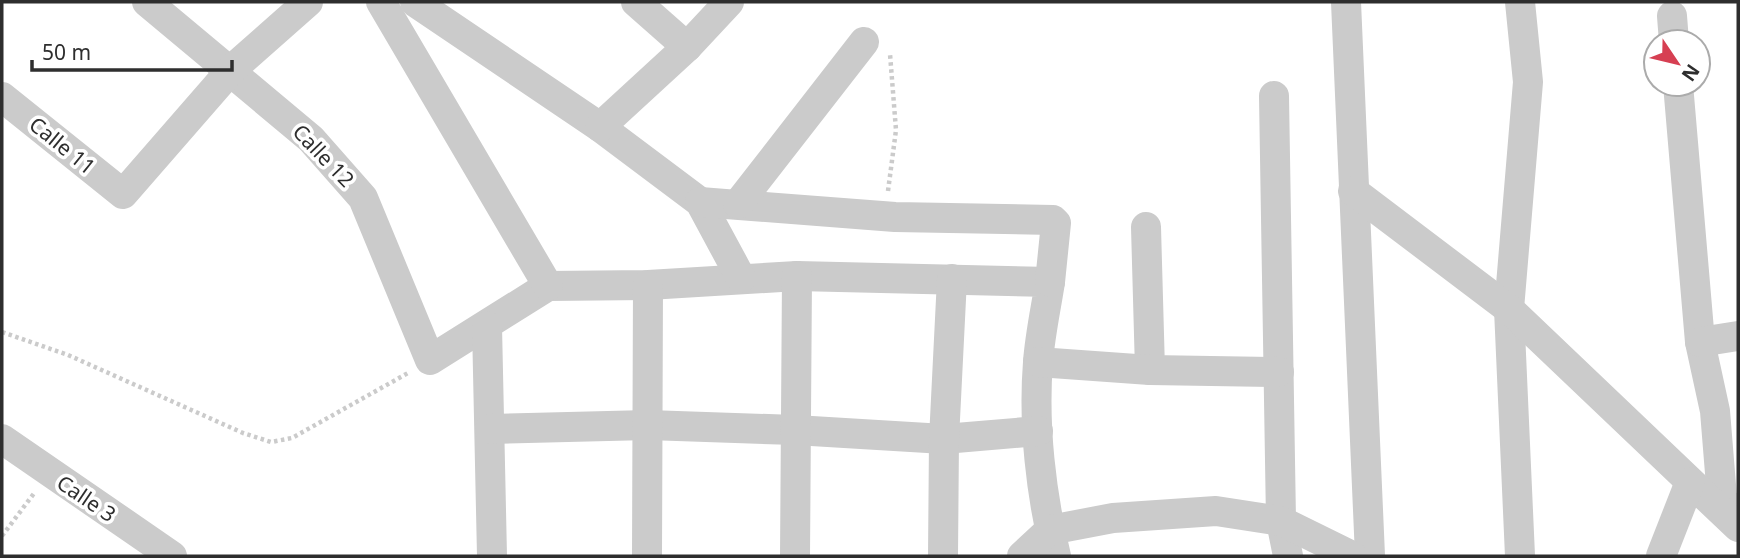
<svg xmlns="http://www.w3.org/2000/svg" width="1740" height="558" font-family="'Noto Sans',sans-serif">
<style>
.lines{fill:none;stroke-linecap:round;stroke-linejoin:round}
.path{stroke:#cbcbcb;stroke-width:4.5;stroke-dasharray:3.5 3.5;stroke-linecap:butt}
.minor{stroke:#cbcbcb;stroke-width:30}
.labels{text-anchor:middle;stroke-width:7;stroke-linejoin:round;paint-order:stroke}
.street-label{font-size:21px;fill:#2e2e2e;stroke:#fff}
</style>
<rect width="100%" height="100%" fill="#fff"/>
<g class="lines">
<!-- path -->
<g class="path">
<polyline points="888,191 896,130 890,54"/>
<polyline points="2,332 68,355 243,433 271,442 292,438 408,373"/>
<polyline points="2,536 35,492"/>
</g>
<!-- minor -->
<g class="minor">
<path d="M147,2L311,139L363,198L430,360L548,286L648,285L797,276L1050,282C1046,308 1040,335 1038,362C1033,425 1041,495 1056,556"/>
<polyline points="381,2 548,286"/>
<polyline points="415,2 600,127 700,202 741,278"/>
<polyline points="636,2 687,47"/>
<polyline points="1346,2 1370,556"/>
<polyline points="1520,2 1528,82 1509,309 1520,556"/>
<polyline points="1672,16 1674,42"/>
<polyline points="1678,84 1700,342 1715,411 1723,510 1732,507"/>
<polyline points="1274,96 1281,521 1288,556"/>
<polyline points="2,97 123,194 231,70 308,2"/>
<polyline points="600,127 687,47 729,2"/>
<polyline points="1353,191 1509,309 1738,527"/>
<polyline points="700,202 895,217 1053,220 1056,223 1050,282"/>
<polyline points="738,204 864,42"/>
<polyline points="1146,227 1150,370"/>
<polyline points="487,326 492,556"/>
<polyline points="1700,342 1738,336"/>
<polyline points="1038,362 1150,370 1279,372"/>
<polyline points="490,429 648,425 795,430 944,439 1038,431"/>
<polyline points="2,439 172,556"/>
<polyline points="647,556 648,285"/>
<polyline points="795,556 797,276"/>
<polyline points="943,556 944,439 952,279"/>
<polyline points="1022,556 1050,530 1113,518 1216,511 1281,521 1352,556"/>
<polyline points="1661,556 1690,482"/>
</g>
</g>
<g class="labels">
<!-- street labels -->
<g class="street-label">
<text transform="translate(62 146) rotate(39)" y="7">Calle 11</text>
<text transform="translate(323 156) rotate(46)" y="7">Calle 12</text>
<text transform="translate(86 499) rotate(34)" y="7">Calle 3</text>
</g>
</g>
<!-- border -->
<rect width="1740" height="558" fill="none" stroke="#2e2e2e" stroke-width="7"/>
<!-- north arrow -->
<g transform="translate(1677 63) rotate(125)"><circle r="33" fill="#ffffff" stroke="#ababab" stroke-width="2"/>
<path d="M0-5L12 26L0 18L-12 26Z" fill="#d63f52"/>
<text y="-10" font-size="19" font-weight="bold" text-anchor="middle" fill="#2e2e2e">N</text>
</g>
<!-- scale -->
<path d="M32 60v10h200v-10" fill="none" stroke="#2e2e2e" stroke-width="3.5"/>
<text x="42" y="60" font-size="21" fill="#2e2e2e" stroke="#ffffff" stroke-width="5" paint-order="stroke">50 m</text>
</svg>
